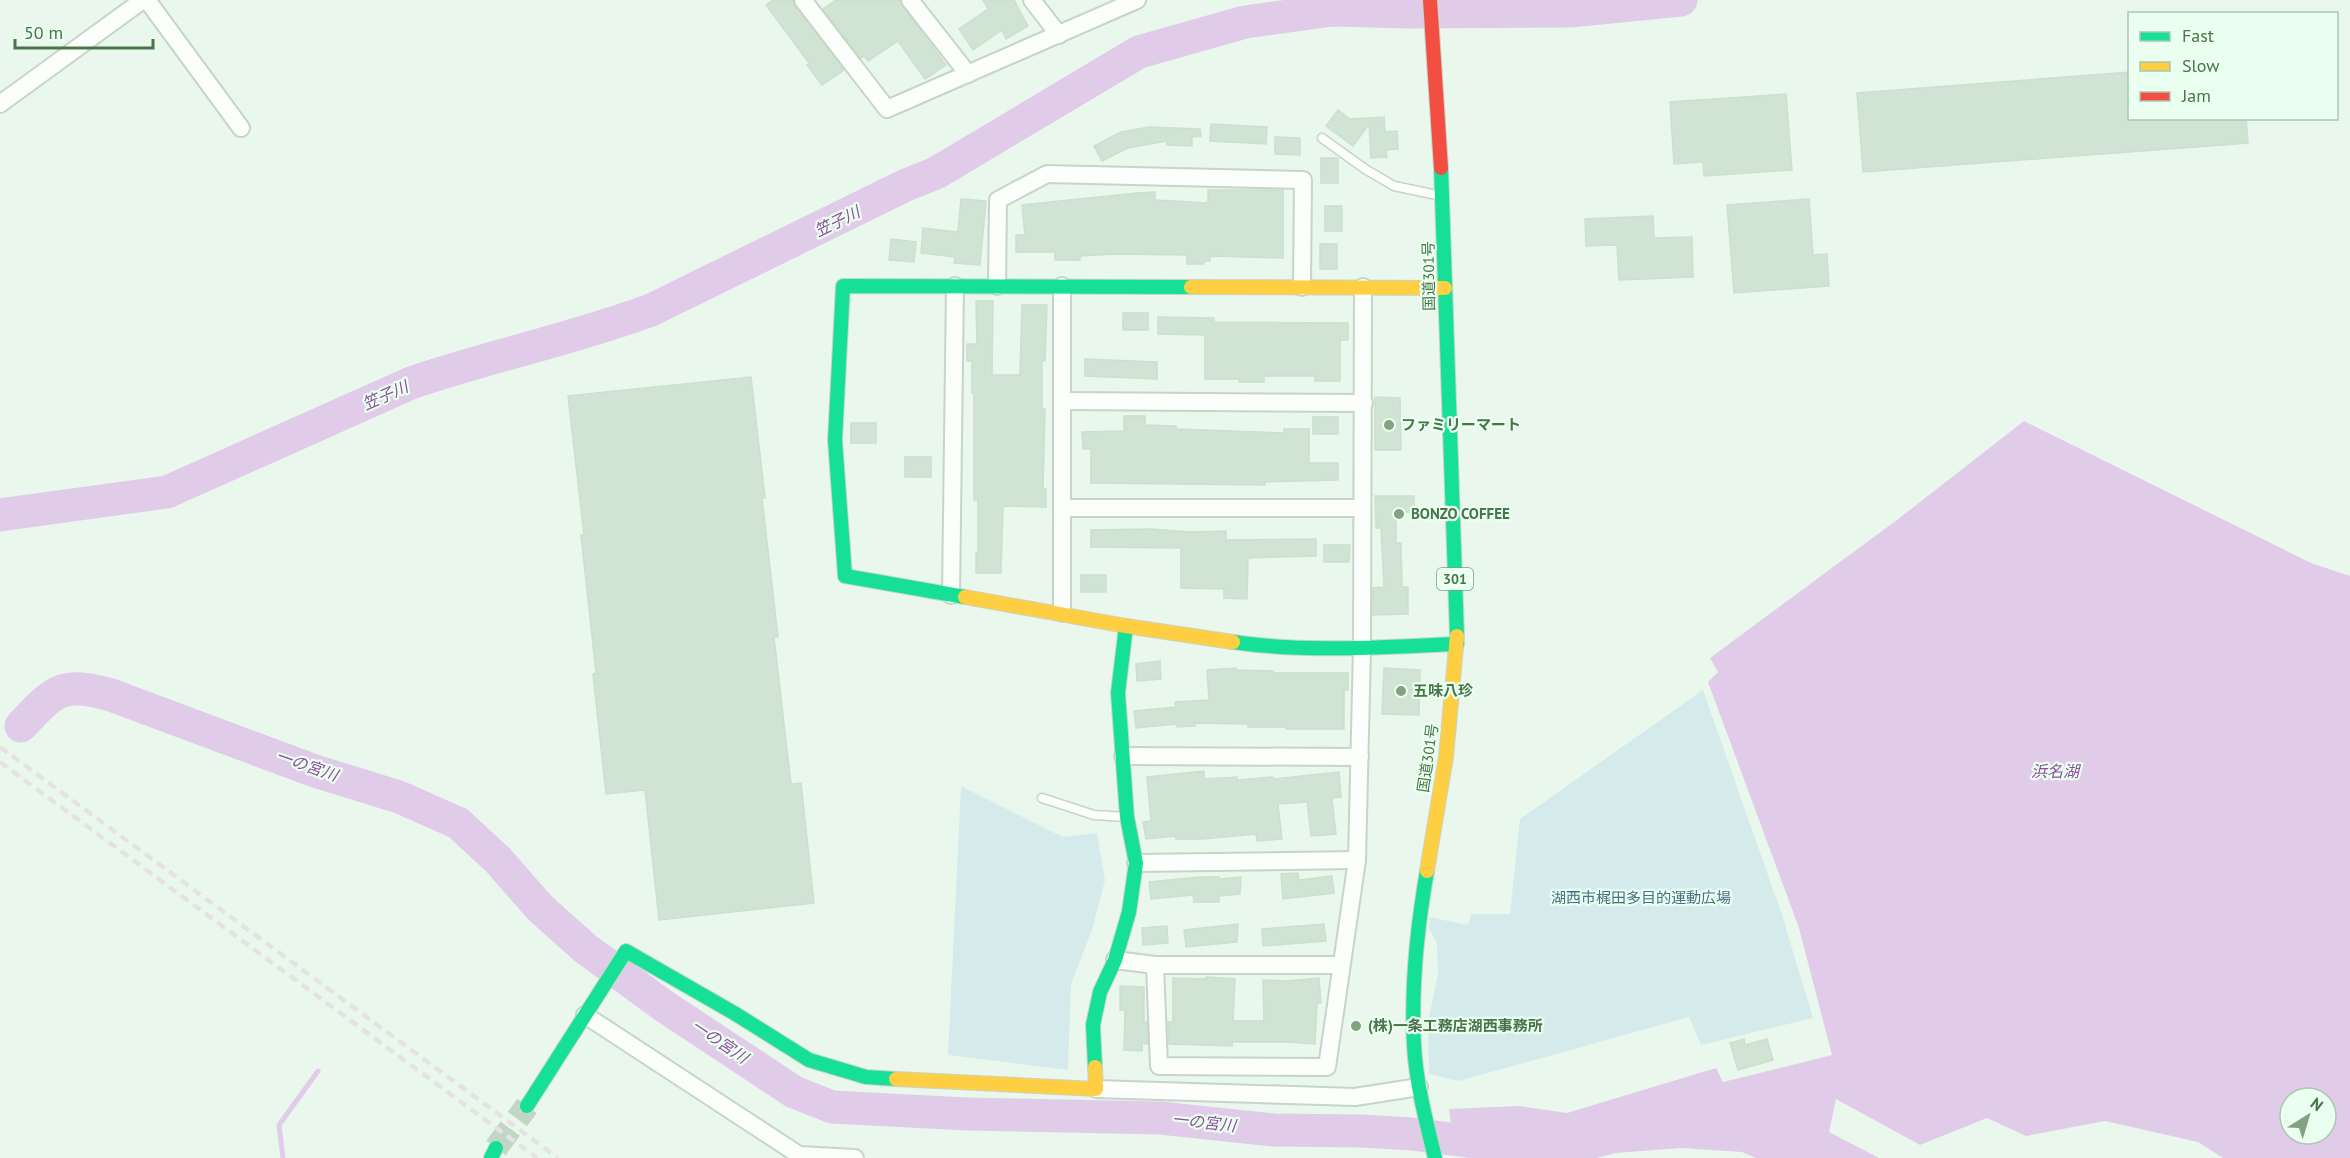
<svg xmlns="http://www.w3.org/2000/svg" width="2350" height="1158" font-family="'PT Sans','Noto Sans JP',sans-serif">
<style>
.green{fill:#d5ebeb}
.water{fill:#e0cce8;fill-rule:evenodd}
.lines{fill:none;stroke-linecap:round;stroke-linejoin:round}
.stream{stroke:#e0cce8;stroke-width:5}
.river{stroke:#e0cce8;stroke-width:33}
.building{fill:#d1e3d3;stroke:#cce0ce;stroke-width:1.5}
.secondary-tunnel{stroke:#c2d6c4;stroke-width:24;stroke-dasharray:24 12;stroke-linecap:butt}
.lane-casing{stroke:#c5d5c7;stroke-width:11}
.street-casing{stroke:#c5d5c7;stroke-width:20}
.fast-casing{stroke:#c6d6c8;stroke-width:16}
.slow-casing{stroke:#c6d6c8;stroke-width:16}
.jam-casing{stroke:#c6d6c8;stroke-width:16}
.lane{stroke:#fcfefc;stroke-width:8}
.street{stroke:#fcfefc;stroke-width:16}
.fast{stroke:#16e098;stroke-width:14}
.slow{stroke:#ffcf43;stroke-width:14}
.jam{stroke:#f24e42;stroke-width:14}
.rail{stroke:#e4e3e1;stroke-width:4.5;stroke-dasharray:9 6;stroke-linecap:butt}
.poi-dot{fill:#82a283;stroke:#ebfff0;stroke-width:2}
.labels{text-anchor:middle;stroke-width:4.5;stroke-linejoin:round;paint-order:stroke}
.shield{fill:#ebfff0;stroke:#7a9e7c;stroke-width:1.5}
.shield-label{font-size:14px;font-weight:bold;fill:#4a754a}
.street-label{font-size:15px;fill:#4a754a;stroke:#ebfff0}
.poi-label{font-size:15px;font-weight:bold;fill:#4a754a;stroke:#ebfff0;text-anchor:start}
.park-label{font-size:15px;fill:#477186;stroke:#ebfff0}
.water-label{font-size:16px;font-style:italic;fill:#8d4d9d;stroke:#ebfff0}
</style>
<rect width="100%" height="100%" fill="#eaf7ed"/>
<!-- green -->
<g class="green">
<polygon points="1703,690 1782,915 1813,1018 1701,1045 1689,1017 1459,1081 1429,1074 1428,1022 1438,974 1437,943 1429,929 1429,917 1468,925 1471,914 1510,914 1520,819"/>
<polygon points="961,786 1063,837 1097,833 1105,880 1092,930 1071,984 1068,1070 948,1055"/>
</g>
<!-- water -->
<path class="water" d="M2024,421L2311,563L2350,576V1158H2223L2198,1142L2105,1121L2026,1136L1987,1118L1920,1145L1836,1099L1829,1132L1879,1158H1756L1742,1152L1681,1148L1616,1153L1596,1158H1497V1154L1454,1144L1449,1109L1519,1106L1567,1113L1716,1068L1723,1082L1832,1055L1799,928L1708,682L1718,672L1710,658L1897,520ZM2290,1098H2326V1134H2290Z"/>
<g class="lines">
<!-- stream -->
<polyline class="stream" points="283,1158 279,1125 318,1071"/>
<!-- river -->
<g class="river">
<path d="M0,515L167,492L411,383C490,356 573,339 651,310L906,185L936,173L1139,52L1245,22L1332,10L1409,12L1570,11L1681,0"/>
<path d="M21,726C55,690 61,681 111,695L315,771L399,797L458,823L498,860L540,908L586,949L664,1006L794,1092L832,1107L967,1114L1160,1118L1274,1130L1361,1131L1412,1134L1498,1145"/>
</g>
</g>
<!-- building -->
<g class="building">
<polygon points="773,0 793,0 795,6 844,70 822,85 807,65 809,63 766,5"/>
<polygon points="836,0 900,0 902,6 946,65 925,79 898,41 868,61 864,56 861,58 823,9"/>
<polygon points="983,0 1014,0 1028,26 1006,39 1002,30 973,50 959,29 988,9"/>
<polygon points="2130,72 2130,118 2246,118 2248,143 1863,172 1857,93"/>
<polygon points="1786,94 1792,170 1704,176 1703,162 1674,164 1670,102"/>
<polygon points="1338,110 1350,119 1384,117 1385,132 1397,131 1398,149 1386,150 1387,157 1371,158 1369,124 1353,146 1326,126"/>
<polygon points="1211,124 1267,127 1266,144 1210,141"/>
<polygon points="1149,127 1200,129 1201,136 1192,137 1192,146 1167,145 1167,141 1128,148 1102,161 1094,146 1121,132"/>
<polygon points="1275,137 1300,138 1300,155 1275,154"/>
<rect x="1321" y="158" width="17" height="25"/>
<polygon points="1208,190 1283,190 1283,258 1210,256 1210,261 1204,261 1204,264 1187,264 1187,255 1116,254 1080,256 1080,260 1055,260 1055,252 1016,252 1016,235 1025,235 1022,205 1137,193 1155,192 1155,200 1208,203"/>
<polygon points="961,199 986,201 980,265 954,263 955,257 921,253 923,228 958,232"/>
<polygon points="1809,199 1813,255 1827,254 1829,286 1734,293 1727,205"/>
<rect x="1325" y="206" width="17" height="25"/>
<polygon points="1653,216 1654,238 1692,237 1693,277 1619,280 1617,245 1586,246 1585,219"/>
<polygon points="891,239 916,242 914,262 889,260"/>
<rect x="1320" y="244" width="17" height="25"/>
<polygon points="976,301 993,301 992,375 1020,375 1022,305 1047,305 1045,361 1042,361 1042,409 1045,409 1043,489 1046,489 1046,507 1003,506 1001,573 976,573 976,553 978,553 978,500 974,500 974,393 972,393 972,361 967,361 967,344 977,344"/>
<rect x="1123" y="313" width="25" height="17"/>
<polygon points="1158,317 1214,318 1214,322 1348,323 1348,340 1340,340 1340,381 1315,381 1315,376 1264,376 1264,382 1239,382 1239,379 1205,379 1205,335 1158,334"/>
<polygon points="1085,359 1157,362 1157,379 1085,376"/>
<polygon points="751,377 765,498 762,498 778,637 774,637 791,784 801,783 814,903 659,920 645,790 606,794 593,674 596,673 581,535 584,535 568,396"/>
<polygon points="1375,397 1400,398 1401,450 1375,450"/>
<polygon points="1124,416 1145,416 1145,425 1176,426 1176,429 1284,433 1284,429 1309,429 1309,463 1338,463 1338,480 1265,482 1265,485 1091,483 1091,449 1083,449 1082,432 1124,431"/>
<rect x="1313" y="417" width="25" height="17"/>
<rect x="851" y="423" width="25" height="20"/>
<rect x="905" y="457" width="26" height="20"/>
<polygon points="1375,496 1414,496 1414,512 1396,512 1396,543 1401,543 1402,587 1408,587 1408,614 1373,615 1373,588 1384,587 1381,528 1376,528"/>
<polygon points="1150,529 1192,532 1226,531 1226,540 1316,539 1316,556 1248,558 1247,599 1224,598 1224,589 1181,588 1181,548 1091,547 1091,530"/>
<polygon points="1324,545 1350,545 1349,562 1324,562"/>
<rect x="1081" y="575" width="25" height="17"/>
<polygon points="1160,661 1161,679 1137,681 1136,664"/>
<polygon points="1236,668 1236,670 1273,671 1273,673 1348,673 1348,690 1344,690 1344,729 1286,729 1286,727 1248,727 1248,724 1194,723 1195,726 1177,727 1177,724 1136,728 1134,711 1176,707 1175,702 1209,700 1207,670"/>
<polygon points="1384,668 1420,670 1419,715 1382,714"/>
<polygon points="1204,771 1204,779 1237,777 1237,780 1273,777 1274,779 1339,772 1341,797 1332,798 1336,834 1311,836 1307,802 1278,804 1282,839 1257,841 1256,834 1203,839 1176,839 1176,836 1146,839 1143,822 1151,821 1147,777"/>
<polygon points="1298,873 1299,880 1332,876 1334,893 1283,899 1281,874"/>
<polygon points="1200,877 1219,877 1219,879 1241,877 1240,894 1219,896 1219,902 1194,902 1193,895 1151,899 1149,882"/>
<polygon points="1238,924 1237,942 1186,947 1184,930"/>
<polygon points="1324,924 1326,941 1263,946 1262,929"/>
<polygon points="1167,926 1168,943 1143,945 1142,928"/>
<polygon points="1206,977 1235,979 1233,1021 1264,1021 1263,980 1286,981 1319,978 1321,1003 1317,1003 1315,1044 1288,1042 1232,1042 1232,1046 1169,1044 1168,1022 1173,1022 1173,978 1206,979"/>
<polygon points="1120,986 1144,987 1144,1022 1147,1022 1148,1044 1142,1043 1142,1051 1124,1050 1125,1010 1120,1010"/>
<polygon points="1744,1039 1745,1045 1767,1039 1773,1060 1738,1070 1730,1043"/>
</g>
<g class="lines">
<!-- secondary-tunnel -->
<polyline class="secondary-tunnel" points="496,1148 527,1106"/>
<defs>
<g id="lane">
<polyline points="1322,138 1365,169 1394,186 1437,195"/>
<polyline points="1042,798 1094,815 1126,817"/>
</g>
<g id="street">
<polyline points="147,0 241,128"/>
<polyline points="803,0 887,109 1137,0"/>
<polyline points="910,0 968,74"/>
<polyline points="1032,0 1059,35"/>
<polyline points="0,104 143,0"/>
<polyline points="997,286 998,200 1047,174 1303,180 1302,287"/>
<polyline points="1063,401 1364,403"/>
<polyline points="1063,508 1362,508"/>
<polyline points="951,595 955,286"/>
<polyline points="1062,613 1062,286"/>
<polyline points="1123,756 1360,757"/>
<polyline points="1136,863 1357,860"/>
<polyline points="1115,960 1155,965 1341,965"/>
<polyline points="1155,965 1159,1066 1327,1067 1357,860 1362,648 1363,287"/>
<polyline points="585,1015 799,1155 855,1158"/>
<polyline points="1096,1089 1355,1097 1419,1087"/>
</g>
<g id="fast">
<polyline points="1441,168 1457,636"/>
<polyline points="965,597 845,576 835,440 843,286 1191,287"/>
<path d="M1233,642C1307,653 1382,647 1457,644"/>
<path d="M1427,871C1417,928 1411,987 1414,1045C1416,1083 1426,1121 1435,1158"/>
<polyline points="1095,1067 1093,1025 1100,992 1115,960 1129,912 1136,863 1127,817 1118,693 1126,626"/>
<polyline points="527,1106 626,951 734,1013 809,1060 866,1077 896,1079"/>
<polyline points="491,1158 496,1148"/>
</g>
<g id="slow">
<polyline points="1191,287 1445,288"/>
<polyline points="965,597 1126,626 1233,642"/>
<polyline points="1427,871 1446,757 1457,636"/>
<polyline points="896,1079 1096,1089 1095,1067"/>
</g>
<polyline id="jam" points="1430,0 1441,168"/>
</defs>
<!-- lane casing -->
<use href="#lane" class="lane-casing"/>
<!-- street casing -->
<use href="#street" class="street-casing"/>
<!-- fast casing -->
<use href="#fast" class="fast-casing"/>
<!-- slow casing -->
<use href="#slow" class="slow-casing"/>
<!-- jam casing -->
<use href="#jam" class="jam-casing"/>
<!-- lane -->
<use href="#lane" class="lane"/>
<!-- street -->
<use href="#street" class="street"/>
<!-- fast -->
<use href="#fast" class="fast"/>
<!-- slow -->
<use href="#slow" class="slow"/>
<!-- jam -->
<use href="#jam" class="jam"/>
<!-- rail -->
<g class="rail">
<polyline points="0,747 558,1158"/>
<polyline points="0,762 537,1158"/>
</g>
</g>
<!-- markers -->
<g class="poi-dot">
<circle cx="1389" cy="425" r="6"/>
<circle cx="1399" cy="514" r="6"/>
<circle cx="1401" cy="691" r="6"/>
<circle cx="1356" cy="1026" r="6"/>
</g>
<g class="labels">
<!-- shield labels -->
<rect class="shield" x="1437" y="568" width="36" height="22" rx="4.5"/>
<g class="shield-label">
<text x="1455" y="584">301</text>
</g>
<!-- street labels -->
<g class="street-label">
<text transform="translate(1429 276) rotate(-91)" y="5">国道301号</text>
<text transform="translate(1428 758) rotate(-82)" y="5">国道301号</text>
</g>
<!-- poi labels -->
<g class="poi-label">
<text x="1401" y="430">ファミリーマート</text>
<text x="1411" y="519">BONZO COFFEE</text>
<text x="1413" y="696">五味八珍</text>
<text x="1368" y="1031">(株)一条工務店湖西事務所</text>
</g>
<!-- park labels -->
<g class="park-label">
<text x="1641" y="903">湖西市梶田多目的運動広場</text>
</g>
<!-- water labels -->
<g class="water-label">
<text transform="translate(837 221) rotate(-26)" y="6">笠子川</text>
<text transform="translate(385 395) rotate(-24)" y="6">笠子川</text>
<text transform="translate(307 765) rotate(19)" y="6">一の宮川</text>
<text x="2055" y="777">浜名湖</text>
<text transform="translate(720 1041) rotate(34)" y="6">一の宮川</text>
<text transform="translate(1204 1122) rotate(6)" y="6">一の宮川</text>
</g>
</g>
<!-- legend -->
<rect x="2128" y="12" width="210" height="108" fill="#ebfff0" stroke="#abc8ae" stroke-width="1.5"/>
<rect x="2140" y="32" width="30" height="9" fill="#16e098" stroke="#abc8ae" stroke-width="1.5"/>
<text x="2182" y="42" font-size="18" fill="#4a754a">Fast</text>
<rect x="2140" y="62" width="30" height="9" fill="#ffcf43" stroke="#abc8ae" stroke-width="1.5"/>
<text x="2182" y="72" font-size="18" fill="#4a754a">Slow</text>
<rect x="2140" y="92" width="30" height="9" fill="#f24e42" stroke="#abc8ae" stroke-width="1.5"/>
<text x="2182" y="102" font-size="18" fill="#4a754a">Jam</text>
<!-- north arrow -->
<g transform="translate(2308 1116) rotate(37)"><circle r="28" fill="#ebfff0" stroke="#abc8ae" stroke-width="1.5"/>
<path d="M0-4.5L10 22L0 15L-10 22Z" fill="#82a283"/>
<text y="-9" font-size="16" font-weight="bold" text-anchor="middle" fill="#4a754a">N</text>
</g>
<!-- scale -->
<path d="M15 39v9h138v-9" fill="none" stroke="#4a754a" stroke-width="3"/>
<text x="24" y="39" font-size="18" fill="#4a754a" stroke="#ebfff0" stroke-width="4.5" paint-order="stroke">50 m</text>
</svg>
